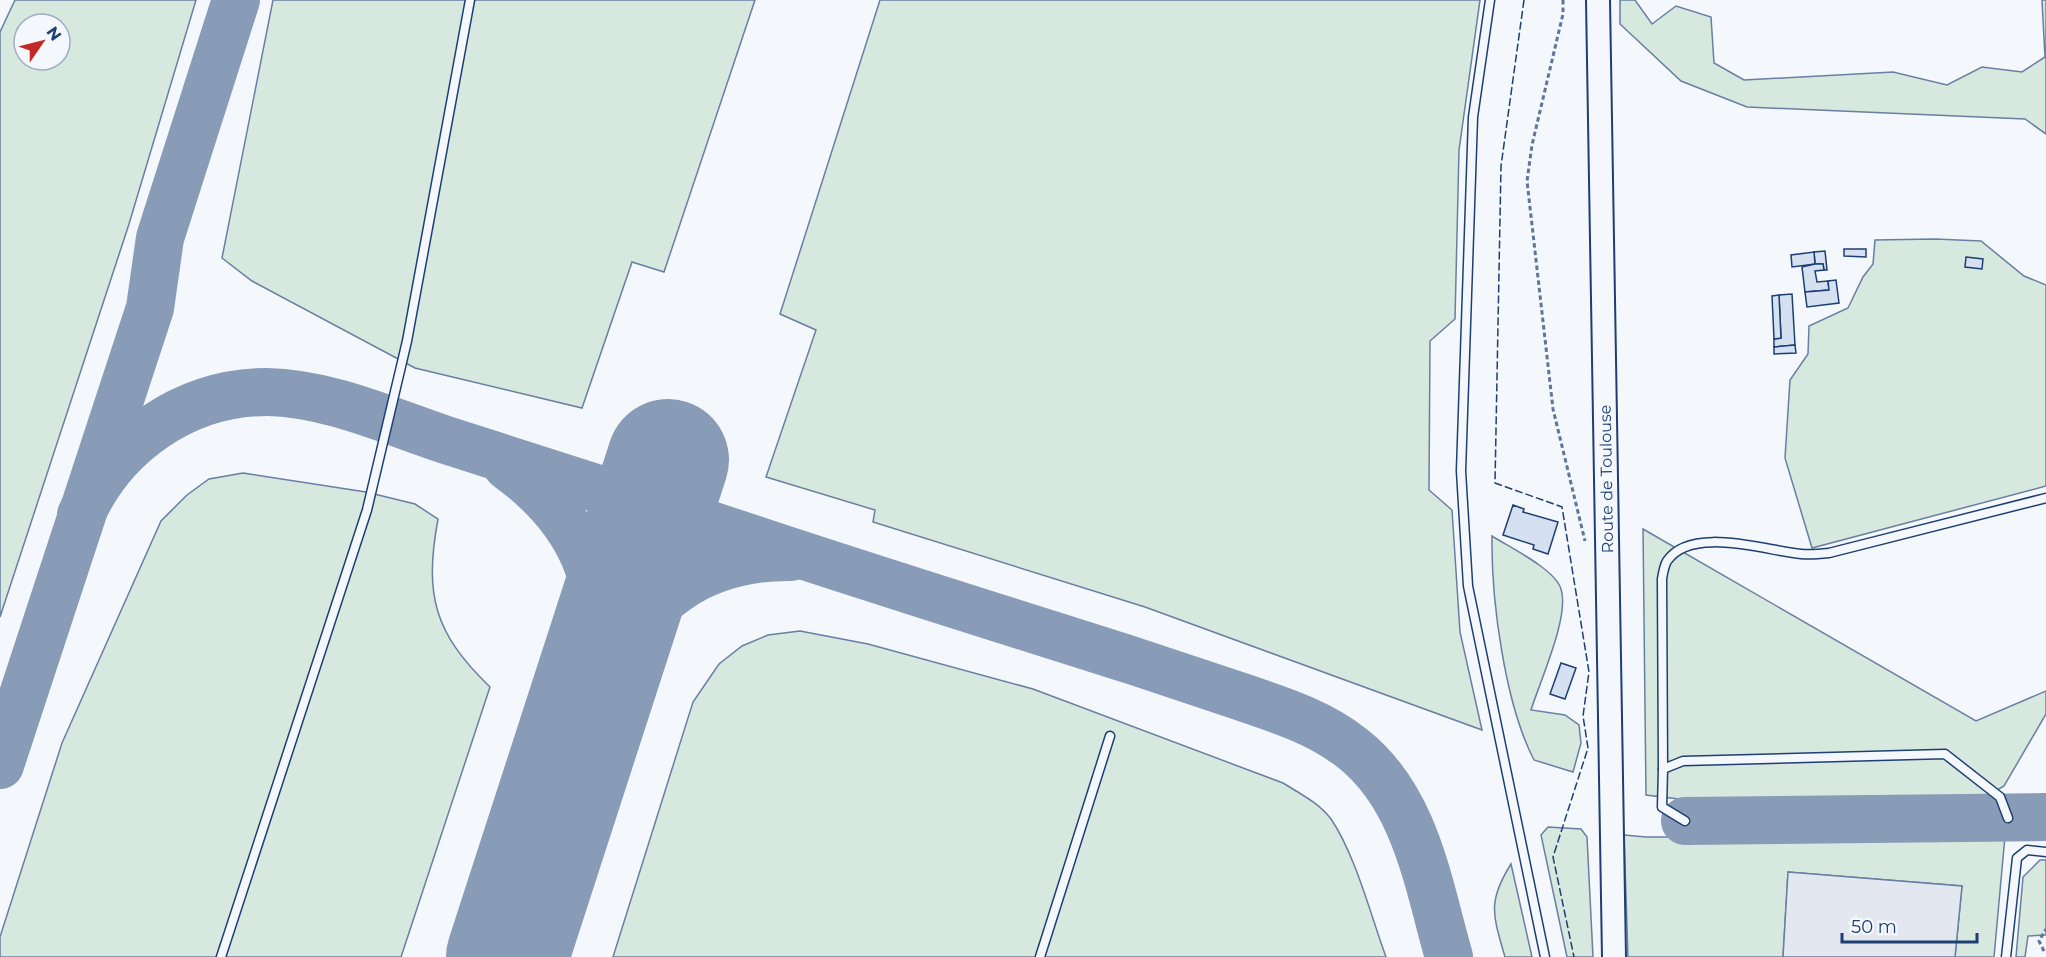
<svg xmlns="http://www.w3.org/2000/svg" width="2046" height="957" font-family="Montserrat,sans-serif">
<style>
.green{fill:#d7e8df;stroke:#687fa3;stroke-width:1.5;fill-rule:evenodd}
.parking{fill:#e3e8f0;stroke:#687fa3;stroke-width:1.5}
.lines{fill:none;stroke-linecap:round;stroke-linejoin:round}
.taxiway{stroke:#889bb7;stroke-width:48}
.runway{stroke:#889bb7;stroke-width:122}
.building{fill:#d5e0f0;stroke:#1d3f73;stroke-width:1.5}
.lane-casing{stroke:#1d3f73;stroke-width:11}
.secondary-casing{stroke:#1d3f73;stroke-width:26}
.path{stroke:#5e769c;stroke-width:3;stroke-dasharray:4.5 3;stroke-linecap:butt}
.lane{stroke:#f4f7fb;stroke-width:8}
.secondary{stroke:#f4f7fb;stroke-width:22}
.fence{stroke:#1d3f73;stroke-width:1.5;stroke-dasharray:8 3;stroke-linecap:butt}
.labels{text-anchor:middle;stroke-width:4.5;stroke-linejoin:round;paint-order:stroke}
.street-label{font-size:16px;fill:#1d3f73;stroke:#f4f7fb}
</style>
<rect width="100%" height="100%" fill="#f4f7fb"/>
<!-- green -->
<g class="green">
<path d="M15,0H196L129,224L0,617V32ZM24,24H60V60H24Z"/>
<polygon points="273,0 755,0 664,272 632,262 582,408 415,368 252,281 222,258"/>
<polygon points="880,0 1480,0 1459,150 1455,319 1430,341 1429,490 1452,510 1460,632 1482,730 1145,607 873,522 875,510 766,477 816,330 780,314"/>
<polygon points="1620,0 1635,0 1652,24 1676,6 1711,17 1714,63 1744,80 1893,72 1947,85 1982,67 2022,72 2045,57 2042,0 2046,0 2046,134 2025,119 1747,107 1681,81 1620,24"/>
<polygon points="1935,239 1981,241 2024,276 2046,285 2046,486 1812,548 1785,458 1790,380 1808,354 1809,326 1848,308 1863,277 1873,264 1875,240"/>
<path d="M243,473L366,492L415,504L438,519C424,595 434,633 490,687L401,957H0V937L62,743L161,521L187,495L209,479Z"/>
<polygon points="1643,529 1976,721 2046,691 2046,714 2004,786 1987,796 1704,802 1646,795"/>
<path d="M1492,536C1509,547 1555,569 1561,589C1570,616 1540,681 1531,710L1565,715L1579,725L1581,743L1573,772L1534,760C1505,704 1491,600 1492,536Z"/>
<path d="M800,631L868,644L1033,689L1283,783C1299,793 1319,803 1331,819C1355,854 1371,916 1386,957H613L693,702L719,664L742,646L768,635Z"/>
<polygon points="1548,827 1581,829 1587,837 1593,957 1567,957 1541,835"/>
<polygon points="1624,835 1646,837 2005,836 1994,957 1955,957 1962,886 1788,872 1783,957 1628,957"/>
<polygon points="2040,860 2046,860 2046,935 2028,936 2025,957 2016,957 2023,877"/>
<path d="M1511,864L1532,957H1505C1493,915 1487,902 1511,864Z"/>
</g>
<!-- parking -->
<polygon class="parking" points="1788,872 1962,886 1955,957 1783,957"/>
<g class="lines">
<!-- taxiway -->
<g class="taxiway">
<path d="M507,466C583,521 608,585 598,677"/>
<path d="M81,515C114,442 186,392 267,392C328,393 389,421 446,440C547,472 647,504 747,537C876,580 1005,620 1134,661C1170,673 1206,685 1242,697C1280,710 1319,722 1352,748C1416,798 1428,884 1449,957"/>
<path d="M598,677C647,603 697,556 791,557"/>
<polyline points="0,765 150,308 160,238 236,0"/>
<polyline points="1685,821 2046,817"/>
</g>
<!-- runway -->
<polyline class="runway" points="507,957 668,460"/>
</g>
<!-- building -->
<g class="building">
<polygon points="1844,249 1866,249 1866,257 1844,256"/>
<polygon points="1825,251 1827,270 1824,270 1823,264 1815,264 1814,252"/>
<polygon points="1814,252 1815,264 1792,267 1791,255"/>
<polygon points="1966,257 1983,259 1982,269 1965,267"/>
<polygon points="1815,264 1823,264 1824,270 1815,271 1817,282 1828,281 1829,290 1805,292 1802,267"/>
<polygon points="1836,280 1839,303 1807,307 1805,292 1829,290 1828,281"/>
<polygon points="1792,294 1795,345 1774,347 1774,339 1781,338 1779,295"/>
<polygon points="1779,295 1781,338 1774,339 1772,296"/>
<polygon points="1795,345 1796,353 1774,354 1774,347"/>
<polygon points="1513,505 1524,509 1523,512 1558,522 1548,554 1533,549 1534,545 1503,535"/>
<polygon points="1561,663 1576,668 1565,699 1550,694"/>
</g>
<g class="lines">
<defs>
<g id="lane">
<polyline points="1490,0 1473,117 1461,471 1468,586 1545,957"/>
<path d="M1663,769L1662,579C1663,573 1664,566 1667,561C1691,525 1767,551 1801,554C1810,555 1820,554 1829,553L2046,498"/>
<polyline points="1685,821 1662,807 1663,769 1683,761 1945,754 2000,797 2008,818"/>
<polyline points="221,957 367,510 407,341 470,0"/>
<polyline points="1040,957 1110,736"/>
<polyline points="2006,957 2017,858 2027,850 2046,852"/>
</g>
<polyline id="secondary" points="1598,0 1614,957"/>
</defs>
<!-- lane casing -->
<use href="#lane" class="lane-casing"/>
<!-- secondary casing -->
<use href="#secondary" class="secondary-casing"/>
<!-- path -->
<g class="path">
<polyline points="1563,0 1563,14 1532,145 1527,181 1553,409 1585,541"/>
<polyline points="2044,951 2039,941 2046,929"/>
</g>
<!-- lane -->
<use href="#lane" class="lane"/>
<!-- secondary -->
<use href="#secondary" class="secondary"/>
<!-- fence -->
<polyline class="fence" points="1524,0 1501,166 1495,483 1562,507 1589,672 1583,716 1588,748 1553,857 1574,957"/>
</g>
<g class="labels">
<!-- street labels -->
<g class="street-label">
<text transform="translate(1606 479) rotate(-91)" y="6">Route de Toulouse</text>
</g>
</g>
<!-- north arrow -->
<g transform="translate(42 42) rotate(55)"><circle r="28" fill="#f4f7fb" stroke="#9eadc5" stroke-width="1.5"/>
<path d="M0-4.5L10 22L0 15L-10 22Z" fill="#c62828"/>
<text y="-9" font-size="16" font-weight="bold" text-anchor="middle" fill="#1d3f73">N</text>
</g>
<!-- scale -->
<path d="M1842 933v9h135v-9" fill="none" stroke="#1d3f73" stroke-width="3"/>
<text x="1851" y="933" font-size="18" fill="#1d3f73" stroke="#f4f7fb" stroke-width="4.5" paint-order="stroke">50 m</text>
</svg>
